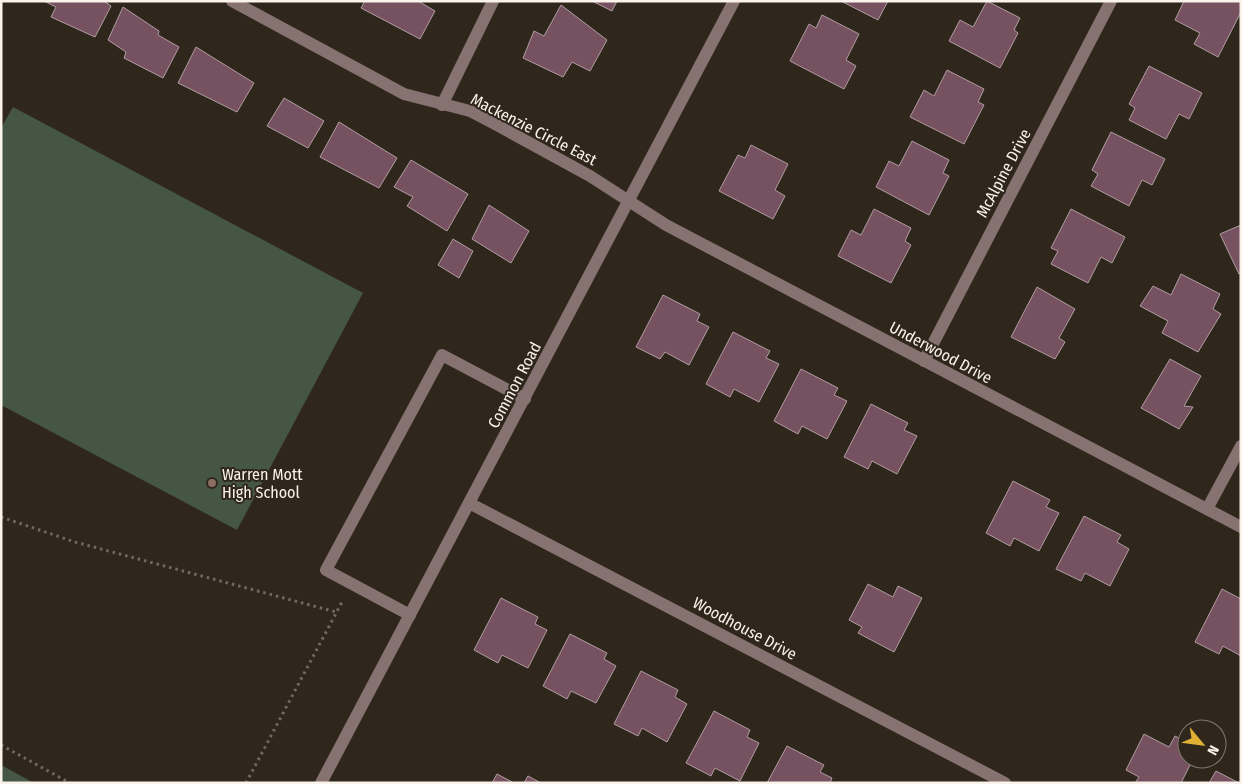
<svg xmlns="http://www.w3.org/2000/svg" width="1242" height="784" font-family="'Fira Sans Condensed',sans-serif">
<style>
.green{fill:#455644}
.building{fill:#76515f;stroke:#b09da3}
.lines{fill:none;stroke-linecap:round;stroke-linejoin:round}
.path{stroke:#726a60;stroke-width:3;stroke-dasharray:2.5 4;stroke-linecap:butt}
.minor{stroke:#867371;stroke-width:12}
.education-dot{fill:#8d6e63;stroke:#30271c;stroke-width:2}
.labels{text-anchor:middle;stroke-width:4;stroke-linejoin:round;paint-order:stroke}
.street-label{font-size:16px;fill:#f9f3eb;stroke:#30271c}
.poi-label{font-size:16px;fill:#f9f3eb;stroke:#30271c;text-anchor:start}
</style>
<rect width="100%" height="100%" fill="#30271c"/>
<!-- green -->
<g class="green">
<polygon points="13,107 363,293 237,530 1,405 1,128"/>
<polygon points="1,765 34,783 1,783"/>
</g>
<!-- building -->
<g class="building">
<polygon points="44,1 104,1 111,6 95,37 51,17 56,7"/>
<polygon points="365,1 418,1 435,11 420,39 361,8"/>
<polygon points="592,1 617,1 612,11"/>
<polygon points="841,1 888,1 878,20"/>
<polygon points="987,1 1020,18 1014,30 1018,33 1000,68 949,41 960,20 973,27"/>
<polygon points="1184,1 1241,1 1241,12 1218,57 1194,44 1200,33 1175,20"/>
<polygon points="561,5 607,40 590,71 572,62 563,77 523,58 534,31 544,36"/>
<polygon points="123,7 159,31 158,35 179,47 163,78 124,58 126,52 108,40"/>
<polygon points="822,15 859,34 846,60 856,66 844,89 790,61 809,24 816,28"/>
<polygon points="196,47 254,83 237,112 178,83"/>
<polygon points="1149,66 1202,93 1189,119 1179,114 1166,139 1129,120 1135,108 1129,104"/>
<polygon points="947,70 984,89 978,102 984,105 964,144 910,117 924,90 934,96"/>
<polygon points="284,98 324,121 308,148 267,126"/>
<polygon points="339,122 397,158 379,188 320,157"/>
<polygon points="1111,132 1165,159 1152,185 1142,180 1129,206 1091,186 1098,174 1092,170"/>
<polygon points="912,141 949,160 943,173 949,176 929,215 876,187 889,161 899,166"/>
<polygon points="751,145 788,164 775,190 785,196 773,219 719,191 738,155 745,158"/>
<polygon points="411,160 468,194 447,231 407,206 413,197 394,187"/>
<polygon points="489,205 529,231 511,263 472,239"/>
<polygon points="874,209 911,228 905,241 911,245 891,283 838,256 851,230 861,235"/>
<polygon points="1071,209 1125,237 1112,263 1101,257 1088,283 1051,264 1058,251 1051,248"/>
<polygon points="1241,225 1241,273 1239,274 1220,234"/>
<polygon points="453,239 473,251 459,278 438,265"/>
<polygon points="1181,274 1220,294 1213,309 1221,314 1198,352 1162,333 1168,321 1140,306 1153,286 1171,295"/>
<polygon points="1037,287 1075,309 1059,338 1065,342 1055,359 1011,337"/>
<polygon points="663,295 700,314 697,321 709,327 689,365 665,352 660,359 636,347"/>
<polygon points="733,332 770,351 766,358 779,364 759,402 734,389 730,397 706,384"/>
<polygon points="1170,359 1201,376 1184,406 1193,407 1179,429 1141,408"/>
<polygon points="801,369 838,388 834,395 847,401 827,439 802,426 798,434 774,421"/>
<polygon points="871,404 908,423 904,430 917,436 897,474 872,461 868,469 844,457"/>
<polygon points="1013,481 1050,500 1046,507 1059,513 1039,551 1014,538 1010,546 986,533"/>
<polygon points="1084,516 1121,535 1117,542 1129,549 1110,586 1085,573 1081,581 1056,569"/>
<polygon points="868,584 893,597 898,586 922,598 894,652 858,633 862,627 849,620"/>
<polygon points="1222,589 1241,599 1241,656 1223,646 1219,654 1195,642"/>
<polygon points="501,598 538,617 535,624 547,630 528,668 502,655 498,663 474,650"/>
<polygon points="570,634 607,653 604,659 616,666 596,703 571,691 567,699 543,686"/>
<polygon points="641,671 678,690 675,697 687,704 667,742 642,728 638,736 614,724"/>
<polygon points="714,711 750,730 747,737 759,743 740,781 715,768 711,776 686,763"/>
<polygon points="1144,734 1169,747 1175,736 1187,742 1187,759 1193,759 1181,783 1135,783 1139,777 1126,770"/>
<polygon points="787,746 824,765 820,772 832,778 830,783 767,783"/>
<polygon points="1216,771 1239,783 1209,783"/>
<polygon points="497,774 514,783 492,783"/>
<polygon points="528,776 541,783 524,783"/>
</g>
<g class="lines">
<!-- path -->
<g class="path">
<polyline points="1,517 75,542 336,612"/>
<polyline points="1,745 70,783"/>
<polyline points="246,783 343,600"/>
</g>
<!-- minor -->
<g class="minor">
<polyline points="232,1 404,94 470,111 495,124 590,176 666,225 1241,527"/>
<polyline points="442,105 493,1"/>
<polyline points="924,361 1111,1"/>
<polyline points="469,503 1005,783"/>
<polyline points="1207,509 1241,446"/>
<polyline points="410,615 326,570 442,355 525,399"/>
<polyline points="321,783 734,1"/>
</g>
</g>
<!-- markers -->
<circle class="education-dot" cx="212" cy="483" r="5"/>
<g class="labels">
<!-- street labels -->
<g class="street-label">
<text transform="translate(534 129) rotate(27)" y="6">Mackenzie Circle East</text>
<text transform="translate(1003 173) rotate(-62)" y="6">McAlpine Drive</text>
<text transform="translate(941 352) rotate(28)" y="6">Underwood Drive</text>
<text transform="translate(514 385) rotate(-62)" y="6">Common Road</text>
<text transform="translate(745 628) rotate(28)" y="6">Woodhouse Drive</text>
</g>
<!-- poi labels -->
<g class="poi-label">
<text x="222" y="480">Warren Mott<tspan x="222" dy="18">High School</tspan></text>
</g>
</g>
<!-- border -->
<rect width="1242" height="784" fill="none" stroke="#f9f3eb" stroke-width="5"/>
<!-- north arrow -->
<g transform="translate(1202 744) rotate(119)"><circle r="24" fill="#30271c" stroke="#80796f"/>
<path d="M0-4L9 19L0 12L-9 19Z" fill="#dfb034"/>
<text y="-8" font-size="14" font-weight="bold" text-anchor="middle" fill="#f9f3eb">N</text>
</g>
</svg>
